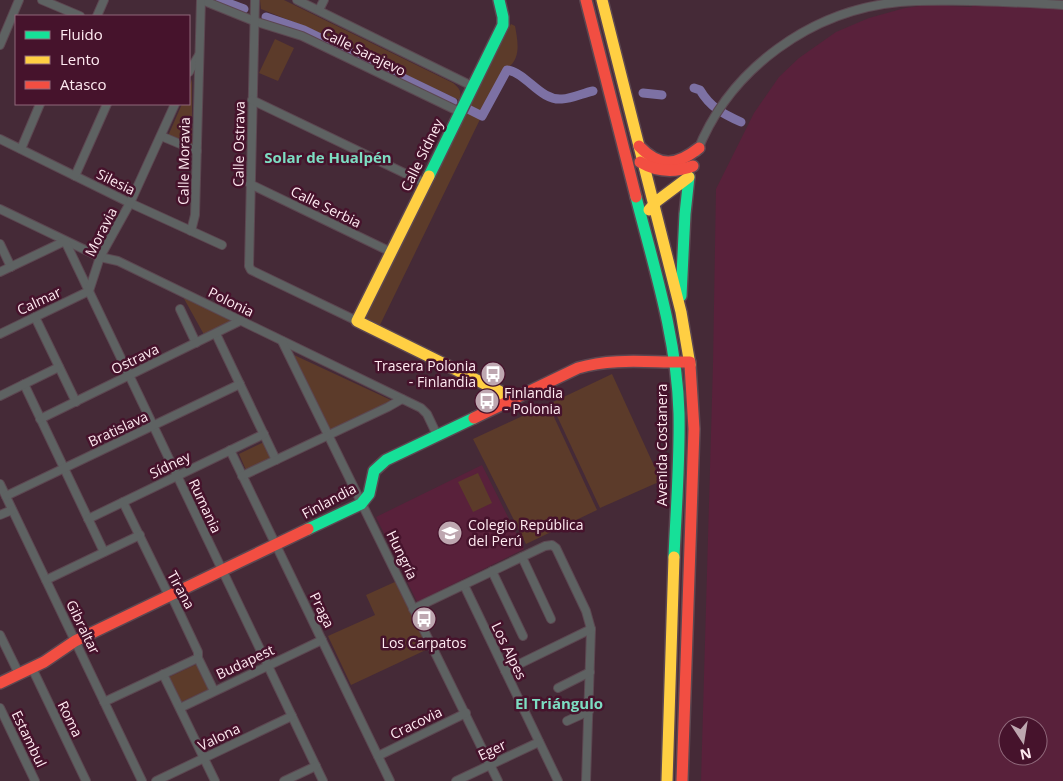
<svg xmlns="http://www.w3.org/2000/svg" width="1063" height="781" font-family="'Open Sans',sans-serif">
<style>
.built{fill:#59213b;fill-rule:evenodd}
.green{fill:#5c3b2a}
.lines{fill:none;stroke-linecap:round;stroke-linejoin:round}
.canal{stroke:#7d71a4;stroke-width:9}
.street-casing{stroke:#5c4751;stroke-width:10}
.fast-casing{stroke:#5c4751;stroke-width:14}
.slow-casing{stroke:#5c4751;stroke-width:14}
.jam-casing{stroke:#5c4751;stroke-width:14}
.street{stroke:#5e6262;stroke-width:8}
.fast{stroke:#16e098;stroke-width:11}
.slow{stroke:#ffcf43;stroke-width:11}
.jam{stroke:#f24e42;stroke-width:11}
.labels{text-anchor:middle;stroke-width:5;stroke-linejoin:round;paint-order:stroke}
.street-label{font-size:14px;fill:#ffeaf1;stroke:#46132c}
.poi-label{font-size:14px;fill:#ffeaf1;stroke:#46132c;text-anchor:start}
.neighbourhood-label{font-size:15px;font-weight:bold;fill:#7dddc2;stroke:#46132c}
</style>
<rect width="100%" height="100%" fill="#452a37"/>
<!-- built -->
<g class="built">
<path d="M943,3L949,6L971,7L976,4L1063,8V781H701L713,364L716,189L754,113L779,77L799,58L836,32L869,18L905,8ZM1008,726H1038V756H1008Z"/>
<polygon points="482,465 524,549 417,602 376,517"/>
</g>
<!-- green -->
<g class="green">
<path d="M260,0H284L453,83C460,89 462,91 459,100L306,27L261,9Z"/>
<path d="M511,24L515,26C518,42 522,61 504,70L379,327L367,321L366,315Z"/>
<polygon points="275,39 294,48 278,81 259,73"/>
<polygon points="192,79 192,147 168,136 182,104 189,104 189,88"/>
<polygon points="182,295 240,324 207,340"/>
<polygon points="294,355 393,401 337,429 336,427 330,430"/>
<polygon points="612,374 661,481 600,508 551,403"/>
<polygon points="548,404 597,510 526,544 473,439"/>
<polygon points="264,442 272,458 246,470 239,454"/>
<polygon points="478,473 492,503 473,512 458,482"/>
<polygon points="397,581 428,649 351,685 328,636 375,615 366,595"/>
<polygon points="197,664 209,689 181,702 169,677"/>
</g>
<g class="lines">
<!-- canal -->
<g class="canal">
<polyline points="220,0 244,9"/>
<polyline points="266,17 304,30 453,102"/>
<path d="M694,88L700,90C710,107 723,114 741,122"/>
<polyline points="643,93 662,95"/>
<path d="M468,109L482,116L507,70C527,73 540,101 562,99C572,99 583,93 593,91"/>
</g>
<defs>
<g id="street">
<polyline points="42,0 80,16"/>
<polyline points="202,0 254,21 302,36 460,112"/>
<polyline points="255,0 249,266 251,270 357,321"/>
<polyline points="297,0 472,86"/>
<polyline points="319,10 324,0"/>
<polyline points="97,16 104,0"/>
<polyline points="0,45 19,0"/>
<polyline points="189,72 199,55"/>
<polyline points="252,100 425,183"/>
<polyline points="161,136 197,151"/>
<polyline points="0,139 130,203 222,245"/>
<polyline points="21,149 40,104"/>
<path d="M697,152C730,68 812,10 900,2C924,0 948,1 972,1C1002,2 1033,3 1063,5"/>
<polyline points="75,176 107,104"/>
<polyline points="250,184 391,252"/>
<polyline points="0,209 100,257 118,261 421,408 427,414 437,435"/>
<polyline points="191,231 195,215 201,0"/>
<polyline points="0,244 11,267"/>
<polyline points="0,272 65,241 323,781"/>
<polyline points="180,309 196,343"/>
<polyline points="35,317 76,402"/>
<polyline points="0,334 89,291 100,257 130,203 175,104"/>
<polyline points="216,334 276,460"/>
<polyline points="282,341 498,781"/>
<polyline points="24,384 104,552"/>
<polyline points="0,396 59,367"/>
<polyline points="40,419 240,321"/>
<polyline points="230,450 390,781"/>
<polyline points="242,476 388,407 402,399"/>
<polyline points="0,484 142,781"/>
<polyline points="6,496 240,384"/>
<polyline points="123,502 169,596 174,601 198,652 198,658 214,691"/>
<polyline points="0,515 12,510"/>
<polyline points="88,519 264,434"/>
<polyline points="522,557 551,619"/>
<polyline points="492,571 523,636"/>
<polyline points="46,580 140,535"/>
<polyline points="464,585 558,781"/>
<polyline points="413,609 545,546 552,545 556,548 586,611 591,629 586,781"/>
<polyline points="0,635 19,674"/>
<polyline points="32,668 86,781"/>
<polyline points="505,671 591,629"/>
<polyline points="163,674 215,781"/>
<polyline points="558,688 590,672"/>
<polyline points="104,702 198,658"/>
<polyline points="0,708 35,781"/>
<polyline points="180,708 322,640"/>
<polyline points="567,721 589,711"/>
<polyline points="378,756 466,713"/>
<polyline points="156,781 292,716"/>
<polyline points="284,781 316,766"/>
<polyline points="456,781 539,742"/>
</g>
<g id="fast">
<polyline points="429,176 503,25 503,17 499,0"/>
<path d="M636,197C654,267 677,339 679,413C680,461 676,509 674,557"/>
<polyline points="681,296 685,214 689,177"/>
<polyline points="308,529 361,504 369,494 374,471 386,460 474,418"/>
</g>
<g id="slow">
<polyline points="602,0 681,312 690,365"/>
<polyline points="429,176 357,321 499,391 509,401"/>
<polyline points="649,210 657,201 689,177"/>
<polyline points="667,781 674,557"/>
</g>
<g id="jam">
<polyline points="586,0 636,197"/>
<path d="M639,146C660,168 676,166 699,148"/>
<path d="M640,162C657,172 674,173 693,166"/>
<path d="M474,418L578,368C615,357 652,363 690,362"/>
<polyline points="0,683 44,662 75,641 308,529"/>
<polyline points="682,781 694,429 690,365"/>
</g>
</defs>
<!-- street casing -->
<use href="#street" class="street-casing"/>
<!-- fast casing -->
<use href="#fast" class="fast-casing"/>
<!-- slow casing -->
<use href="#slow" class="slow-casing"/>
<!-- jam casing -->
<use href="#jam" class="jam-casing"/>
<!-- street -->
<use href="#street" class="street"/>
<!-- fast -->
<use href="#fast" class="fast"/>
<!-- slow -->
<use href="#slow" class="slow"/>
<!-- jam -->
<use href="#jam" class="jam"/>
</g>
<!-- icons -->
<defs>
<symbol id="bus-disc" viewBox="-11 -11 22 22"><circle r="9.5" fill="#bea7b0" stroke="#46132c"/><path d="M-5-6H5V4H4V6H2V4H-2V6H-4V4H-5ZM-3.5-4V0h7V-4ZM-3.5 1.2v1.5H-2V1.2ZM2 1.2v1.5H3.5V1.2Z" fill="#fff"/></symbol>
<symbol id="school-disc" viewBox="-11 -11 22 22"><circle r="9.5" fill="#bea7b0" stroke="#46132c"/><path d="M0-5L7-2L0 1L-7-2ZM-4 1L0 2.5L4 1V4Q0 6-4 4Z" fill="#fff"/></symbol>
</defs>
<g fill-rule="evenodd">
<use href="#bus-disc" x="479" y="360" width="28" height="28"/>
<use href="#bus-disc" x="473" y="387" width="28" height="28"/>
<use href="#school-disc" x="436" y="519" width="28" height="28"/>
<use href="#bus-disc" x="410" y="605" width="28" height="28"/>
</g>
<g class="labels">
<!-- street labels -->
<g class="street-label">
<text transform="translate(364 52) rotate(26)" y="5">Calle Sarajevo</text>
<text transform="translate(239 144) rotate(-89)" y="5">Calle Ostrava</text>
<text transform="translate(422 155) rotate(-64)" y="5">Calle Sídney</text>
<text transform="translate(184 161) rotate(-89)" y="5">Calle Moravia</text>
<text transform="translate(116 182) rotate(26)" y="5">Silesia</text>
<text transform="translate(326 207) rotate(26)" y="5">Calle Serbia</text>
<text transform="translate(101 232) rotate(-63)" y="5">Moravia</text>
<text transform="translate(39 301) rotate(-25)" y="5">Calmar</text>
<text transform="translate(231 302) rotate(26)" y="5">Polonia</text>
<text transform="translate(135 359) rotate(-26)" y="5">Ostrava</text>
<text transform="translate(118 429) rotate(-25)" y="5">Bratislava</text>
<text transform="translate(662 445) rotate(-90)" y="5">Avenida Costanera</text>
<text transform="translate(170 465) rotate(-26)" y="5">Sídney</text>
<text transform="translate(329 501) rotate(-28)" y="5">Finlandia</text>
<text transform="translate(205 506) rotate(65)" y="5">Rumania</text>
<text transform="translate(402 555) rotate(64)" y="5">Hungría</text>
<text transform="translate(181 590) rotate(61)" y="5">Tirana</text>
<text transform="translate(322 610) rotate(64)" y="5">Praga</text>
<text transform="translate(83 627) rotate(64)" y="5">Gibraltar</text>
<text transform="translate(509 651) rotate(64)" y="5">Los Alpes</text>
<text transform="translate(245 662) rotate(-25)" y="5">Budapest</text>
<text transform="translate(70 719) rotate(64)" y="5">Roma</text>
<text transform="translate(416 723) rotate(-26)" y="5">Cracovia</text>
<text transform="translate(219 737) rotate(-26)" y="5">Valona</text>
<text transform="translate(29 739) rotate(64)" y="5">Estambul</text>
<text transform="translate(492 750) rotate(-25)" y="5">Eger</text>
</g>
<!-- poi labels -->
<g class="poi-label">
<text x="476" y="371" text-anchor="end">Trasera Polonia<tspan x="476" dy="16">- Finlandia</tspan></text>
<text x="504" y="398">Finlandia<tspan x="504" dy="16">- Polonia</tspan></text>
<text x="468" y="530">Colegio República<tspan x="468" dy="16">del Perú</tspan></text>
<text x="424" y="648" text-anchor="middle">Los Carpatos</text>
</g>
<!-- neighbourhood labels -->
<g class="neighbourhood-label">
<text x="328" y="163">Solar de Hualpén</text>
<text x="559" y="709">El Triángulo</text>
</g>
</g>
<!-- legend -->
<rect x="15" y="15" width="175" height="90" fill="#46132c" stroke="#90697b"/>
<rect x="25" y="31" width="25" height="8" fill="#16e098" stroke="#90697b"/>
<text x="60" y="40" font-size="15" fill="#ffeaf1">Fluido</text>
<rect x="25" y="56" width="25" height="8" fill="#ffcf43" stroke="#90697b"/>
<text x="60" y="65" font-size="15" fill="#ffeaf1">Lento</text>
<rect x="25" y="81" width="25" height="8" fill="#f24e42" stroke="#90697b"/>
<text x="60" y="90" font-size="15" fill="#ffeaf1">Atasco</text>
<!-- north arrow -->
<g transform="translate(1023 741) rotate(168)"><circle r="24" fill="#46132c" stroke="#90697b"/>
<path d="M0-4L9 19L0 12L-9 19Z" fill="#bea7b0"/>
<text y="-8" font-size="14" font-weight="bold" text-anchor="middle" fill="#ffeaf1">N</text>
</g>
</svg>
